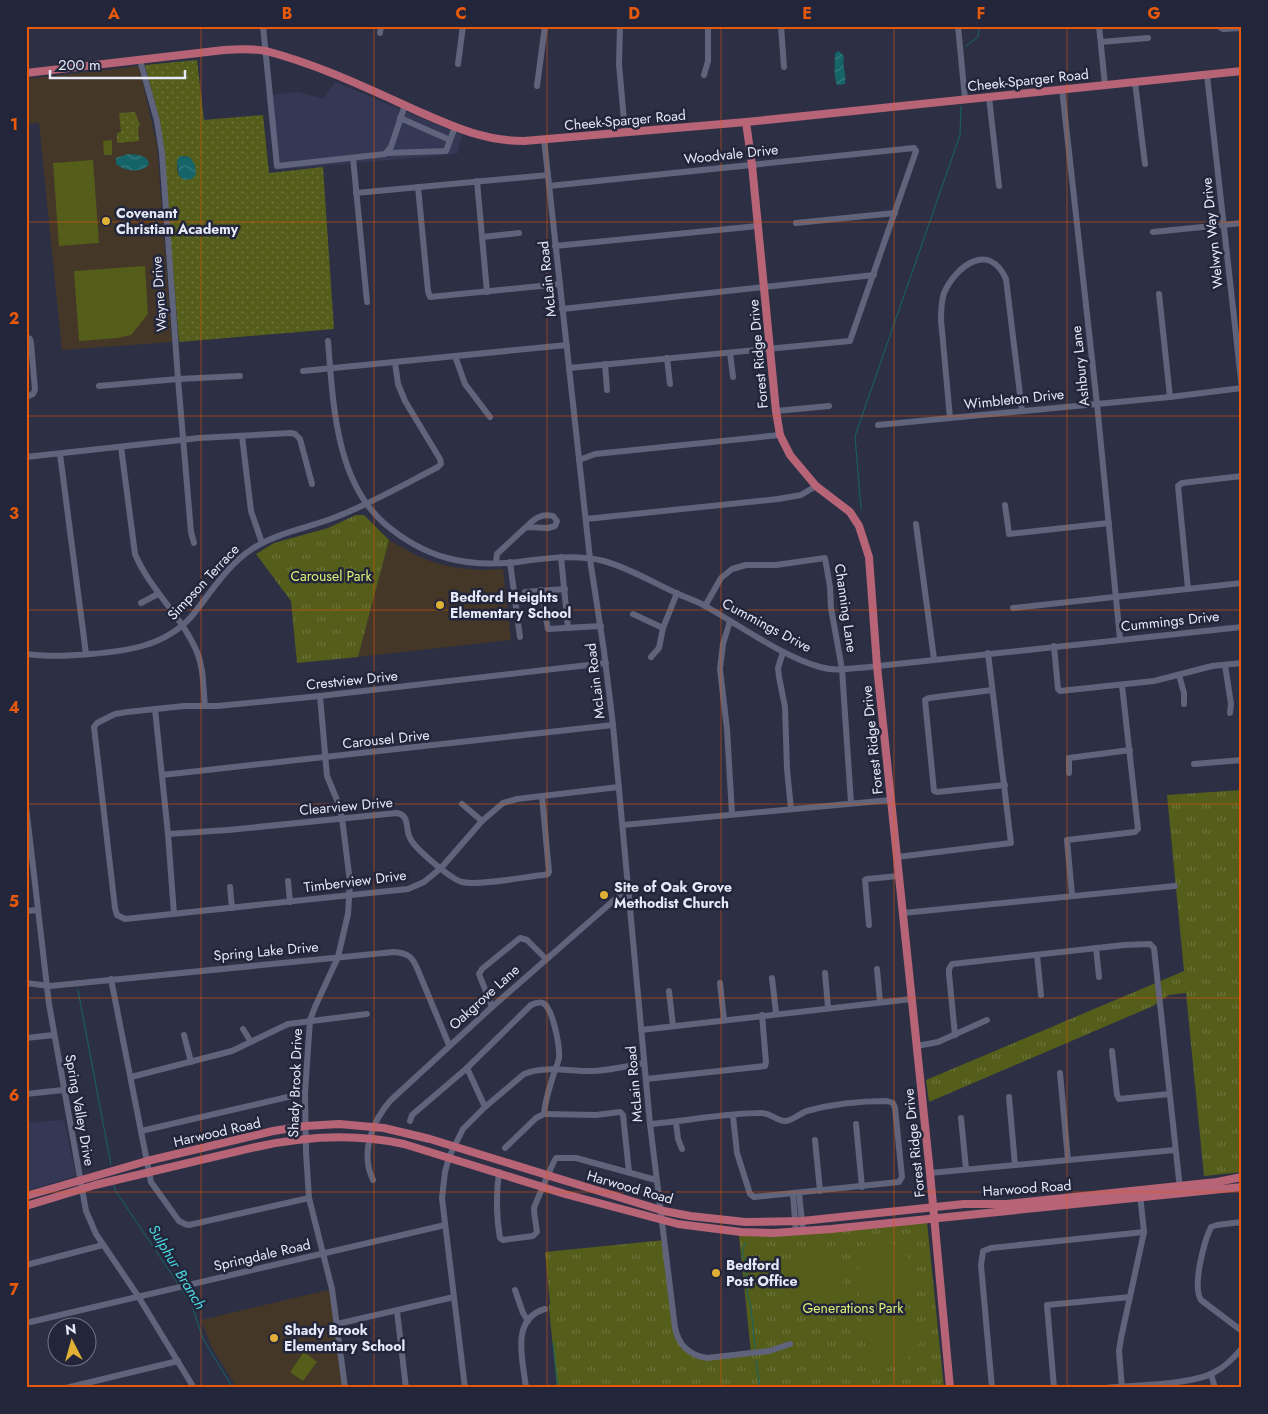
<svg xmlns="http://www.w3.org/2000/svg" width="1268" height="1414" font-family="Jost,sans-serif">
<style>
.built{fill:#343854}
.education{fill:#443728}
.grass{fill:url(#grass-dots);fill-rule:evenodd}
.park{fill:url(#park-tufts)}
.pitch{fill:#545d1a}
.water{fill:url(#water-waves)}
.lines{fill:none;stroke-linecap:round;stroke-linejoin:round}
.stream{stroke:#156468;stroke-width:1}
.minor{stroke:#5f637b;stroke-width:6}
.major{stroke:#b76477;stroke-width:8}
.grid{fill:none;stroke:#e8590c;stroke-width:1;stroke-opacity:0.55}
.poi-dot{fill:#e0b034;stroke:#23263b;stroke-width:2}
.labels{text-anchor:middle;stroke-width:5;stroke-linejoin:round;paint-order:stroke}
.street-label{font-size:14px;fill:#e5e8f6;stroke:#23263b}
.poi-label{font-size:14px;font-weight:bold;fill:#e5e8f6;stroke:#23263b;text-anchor:start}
.park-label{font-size:14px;fill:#def075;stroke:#23263b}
.water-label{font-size:15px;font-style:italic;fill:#4bdae1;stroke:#23263b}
.neatline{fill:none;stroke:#e8590c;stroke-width:2}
.grid-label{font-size:16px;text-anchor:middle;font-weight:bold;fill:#e8590c}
</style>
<defs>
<pattern id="grass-dots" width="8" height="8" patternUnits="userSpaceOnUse" patternTransform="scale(1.25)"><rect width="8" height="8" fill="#545d1a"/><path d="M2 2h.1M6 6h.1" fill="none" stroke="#6c743c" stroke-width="1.8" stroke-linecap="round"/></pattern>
<pattern id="park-tufts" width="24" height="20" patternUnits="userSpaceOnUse" patternTransform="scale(1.25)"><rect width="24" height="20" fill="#545d1a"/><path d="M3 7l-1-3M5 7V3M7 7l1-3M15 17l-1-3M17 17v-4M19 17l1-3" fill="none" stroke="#6c743c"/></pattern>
<pattern id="water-waves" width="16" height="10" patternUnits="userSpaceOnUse" patternTransform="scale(1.25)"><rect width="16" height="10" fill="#156468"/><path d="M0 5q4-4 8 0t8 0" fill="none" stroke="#377a7e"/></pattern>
</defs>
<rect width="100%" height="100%" fill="#2d3045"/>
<!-- built -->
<g class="built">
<polygon points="335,82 462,135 457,154 275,170 266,95 298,92 323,99"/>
<polygon points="64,1120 76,1176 26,1191 26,1123"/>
</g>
<!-- education -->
<g class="education">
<polygon points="139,66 157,146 172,342 62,350 39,123 26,124 26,79"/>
<polygon points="389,540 417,556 436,563 457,568 480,570 503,569 511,640 358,657"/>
<polygon points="332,1289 345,1388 237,1388 212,1348 201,1320"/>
</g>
<!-- grass -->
<g class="grass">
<path d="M197,60L204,120L263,115L269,173L323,167L334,329L179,342L162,136L159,118L145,65ZM182,156H187L179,176L177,170L178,158Z"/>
<polygon points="135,112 140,125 138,127 139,141 117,143 117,133 121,132 119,113"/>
</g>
<!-- park -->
<g class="park">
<polygon points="356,515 364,515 389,540 358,657 297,663 291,601 256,554 274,543 328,528"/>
<polygon points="1242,790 1242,1172 1204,1176 1186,993 1169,995 1153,1006 929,1102 926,1080 1184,971 1167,795"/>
<polygon points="927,1222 944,1388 557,1388 549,1308 550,1303 545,1252 665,1240 677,1337 700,1357 751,1353 739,1236"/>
</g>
<!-- pitch -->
<g class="pitch">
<polygon points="112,140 112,155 104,155 103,141"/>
<polygon points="93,160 99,243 59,246 53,163"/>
<polygon points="145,266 148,314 131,335 118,338 79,341 74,271"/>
<path d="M892,1243C915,1256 911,1268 913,1291L882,1298L864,1300L859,1296L858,1279L859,1246Z"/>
<path d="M838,1248L846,1298L843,1302L826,1303L792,1302L789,1269C803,1246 813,1251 838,1248Z"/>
<path d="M883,1312L915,1313L918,1346C904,1368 894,1365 870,1367L863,1335L861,1317L865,1313Z"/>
<polygon points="304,1352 317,1362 303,1381 290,1372"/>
<polygon points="711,1375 718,1379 720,1388 670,1388 670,1384 706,1384 706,1379"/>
</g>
<!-- water -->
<g class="water">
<path d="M839,51L844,56C842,67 847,75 845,84L837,85C833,75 835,63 835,53Z"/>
<path d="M128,154C137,155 147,154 149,164C142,174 124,171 116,164V158Z"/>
<polygon points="182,156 190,157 195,165 196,174 192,179 184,180 179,176 177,163 178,158"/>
</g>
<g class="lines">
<!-- stream -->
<g class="stream">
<polyline points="966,46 978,37 979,26"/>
<polyline points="861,509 855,436 960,135 961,106"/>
<polyline points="78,990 111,1165"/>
<polyline points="114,1186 115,1190 179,1285"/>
<polyline points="745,1243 742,1253 747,1265 746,1275 749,1285 747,1292 751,1308 755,1348"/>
<polyline points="181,1289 192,1305 203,1339 233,1388"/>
<polyline points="553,1343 558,1388"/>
<polyline points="756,1361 760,1388"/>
</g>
<!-- minor -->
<g class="minor">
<polyline points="26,26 27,26"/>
<polyline points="263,26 277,166 385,154 391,147 405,105"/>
<polyline points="620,26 619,64 625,132"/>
<polyline points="781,26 784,67"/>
<polyline points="958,26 965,99"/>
<polyline points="1099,26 1105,85"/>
<polyline points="1218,26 1223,29 1242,28"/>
<polyline points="380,33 381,26"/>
<polyline points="1101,42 1148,38"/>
<polyline points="140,60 157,121 162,153 178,379 191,532 194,543"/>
<polyline points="458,64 463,26"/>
<polyline points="704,75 708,61 708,26"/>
<polyline points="1207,75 1242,389"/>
<polyline points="1135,82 1145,164"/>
<polyline points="537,86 545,26"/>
<polyline points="1062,89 1097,404 1120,639"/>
<polyline points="989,97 999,186"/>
<polyline points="400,118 450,140"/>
<path d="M544,139L590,559L604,651L613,725L650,1124L675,1328C679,1346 689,1355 707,1358L769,1351L790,1344"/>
<polyline points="387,153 446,151 455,127"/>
<polyline points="353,158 367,302"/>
<polyline points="477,181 487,292"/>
<polyline points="549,186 914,148 916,151 850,341 569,368"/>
<polyline points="418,187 428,291 430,297 560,284"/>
<polyline points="356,193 548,175"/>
<polyline points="796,223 895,213"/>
<polyline points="1153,232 1242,223"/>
<polyline points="482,237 519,233"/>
<polyline points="555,246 758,226"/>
<polyline points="1159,294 1170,397"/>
<polyline points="562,309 874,275"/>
<polyline points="26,337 30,339 31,343 35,390 33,394 26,397"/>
<path d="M328,341C333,401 335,481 385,524C425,558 466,568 518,562C546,558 576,554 604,561C629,568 652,582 676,593C686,598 698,601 707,607C742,627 782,656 820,667C836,672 853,668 869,667L1242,627"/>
<polyline points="730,353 733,377"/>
<polyline points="455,356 465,384 490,417"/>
<polyline points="667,358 670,384"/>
<polyline points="605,364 607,390"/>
<polyline points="303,371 567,345"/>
<polyline points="99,386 178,379 240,376"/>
<polyline points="776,411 829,406"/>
<path d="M950,418L941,320C941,311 941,302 944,293C956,266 989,241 1006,279L1022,411"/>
<polyline points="878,425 1170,397 1242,388"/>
<polyline points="242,436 251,511 262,543"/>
<path d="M121,447L135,554C150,590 182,616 197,652C204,669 203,688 205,706"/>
<polyline points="60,454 86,654"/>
<polyline points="26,457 199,438 291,433 295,434 300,439 312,484"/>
<polyline points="579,460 595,454 780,435"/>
<polyline points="1005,505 1009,534 1109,523"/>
<polyline points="586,519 778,499 801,495 816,486"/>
<polyline points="916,524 934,659"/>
<polyline points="561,557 568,628"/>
<polyline points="510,562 520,637"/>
<path d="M496,563L497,554L526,527L548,528L555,526L557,521L553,516C541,513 534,519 526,527"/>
<polyline points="1188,589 1178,486 1182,483 1242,476"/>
<polyline points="541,590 548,629 601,626"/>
<polyline points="525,592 565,589"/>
<polyline points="141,603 158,594"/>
<polyline points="705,606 721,578 732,569 746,565 776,565 825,558 830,587 831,608 842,669 851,803"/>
<polyline points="1013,608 1242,583"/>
<polyline points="633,614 663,628"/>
<polyline points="730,621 723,644 720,669 727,729 732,814"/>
<polyline points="1054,646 1058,689 1060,691 1154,681 1212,666 1242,663"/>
<polyline points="783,652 778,668 779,677 785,707 787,769 791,809"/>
<path d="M26,654C48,657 69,656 91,654C127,651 165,646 191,617C210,594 226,566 252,549C278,532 308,528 336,517C372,503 405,484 438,467L441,464L440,459L405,401L398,384L395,362"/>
<polyline points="651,657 659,648 663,628 677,593"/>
<polyline points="606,663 320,696 217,706 184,706 127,712 115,714 97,723 94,727 115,908 117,915 125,919 408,889 424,882 441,868 482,821 503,803 517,799 542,796 619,787"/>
<polyline points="1225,665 1231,704 1230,713"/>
<polyline points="1179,675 1184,693 1184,704"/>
<polyline points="992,690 929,698 925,700 934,791 937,792 1005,785"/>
<polyline points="320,696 327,776 337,800 342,818 350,882 349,899 348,914 338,957 315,1007 310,1020 305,1093 306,1152 309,1198 332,1289 345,1388"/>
<polyline points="155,709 168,834 174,914"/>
<polyline points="1194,764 1242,760"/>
<polyline points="1069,773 1069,758 1130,750"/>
<polyline points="162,775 613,725"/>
<polyline points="462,804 482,821"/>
<polyline points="26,806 49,1004 86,1211 96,1234 138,1296 194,1388"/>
<polyline points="623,825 891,800"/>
<path d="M168,834L228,830L397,813C410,815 405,829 410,838C415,849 451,879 462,882C477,886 525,877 543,875L548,874L549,872L542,796"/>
<polyline points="897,857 1011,843 988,653"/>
<polyline points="288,881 290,902"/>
<polyline points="230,887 232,908"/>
<polyline points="1072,895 1067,840 1135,832 1138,829 1122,685"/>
<polyline points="26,911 38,910"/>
<polyline points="903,913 1175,886"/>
<polyline points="869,925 865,880 867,879 899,876"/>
<polyline points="1096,948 1099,977"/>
<polyline points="1037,955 1041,995"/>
<polyline points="877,969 880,1001"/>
<polyline points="825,973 828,1007"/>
<polyline points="772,978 776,1013"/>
<polyline points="111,979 151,1182 179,1221 185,1224 189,1225 309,1198"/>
<path d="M26,983L50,986L394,952C407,953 412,956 417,968L449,1045"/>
<polyline points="720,983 724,1020"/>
<polyline points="669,991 673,1026"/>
<polyline points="492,1007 479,974 482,969 520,938 527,940 546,959"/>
<polyline points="243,1029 251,1042"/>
<polyline points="641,1030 912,999"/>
<polyline points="184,1035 191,1062"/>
<polyline points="955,1035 949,974 949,969 952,964 1124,945 1150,944 1154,948 1180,1189"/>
<polyline points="26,1038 54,1035"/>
<polyline points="917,1046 938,1042 987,1020"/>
<polyline points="1112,1051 1117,1095 1119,1099 1169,1094"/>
<polyline points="467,1068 485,1107"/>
<polyline points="1060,1073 1068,1160"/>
<polyline points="131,1077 232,1051 288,1024 367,1014"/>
<polyline points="646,1079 765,1066 766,1062 762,1015"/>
<polyline points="26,1094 63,1090"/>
<polyline points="1009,1097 1015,1165"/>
<polyline points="544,1114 596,1115 620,1112 623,1115 629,1172"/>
<polyline points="961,1118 966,1169"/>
<path d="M410,1121L412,1115L467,1068L531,1005C535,1003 539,1002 543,1003C553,1008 560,1047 559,1058C558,1063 556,1068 554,1073C550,1086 545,1100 544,1114L536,1118L505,1148"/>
<polyline points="676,1122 678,1139 682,1149"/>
<path d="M650,1124C687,1121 726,1113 761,1113C771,1113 778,1122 786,1121C794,1120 800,1113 807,1111C832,1104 861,1101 887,1101L893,1103L895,1108L902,1177L899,1182L754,1197L750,1194L737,1153L733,1116"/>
<polyline points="856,1124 862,1187"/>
<polyline points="141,1131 305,1093"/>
<polyline points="815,1140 820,1191"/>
<path d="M499,1172C496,1195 496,1216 500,1238L503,1240L533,1236L537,1232C536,1224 534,1215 534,1208C535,1205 554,1160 556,1158H576L656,1180"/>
<polyline points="930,1173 1175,1150"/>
<path d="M373,1180C360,1153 372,1121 391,1100L492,1007L629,887"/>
<polyline points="799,1193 803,1231"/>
<polyline points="793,1194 796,1232"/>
<path d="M1242,1222L1217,1225L1211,1227C1204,1242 1192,1286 1201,1300L1242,1331"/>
<polyline points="26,1265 103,1245"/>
<polyline points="515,1290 523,1313 528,1321"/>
<polyline points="397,1311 406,1388"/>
<polyline points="26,1323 445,1225"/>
<polyline points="337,1324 454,1297"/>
<polyline points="1211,1374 1215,1388"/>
<polyline points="66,1388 178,1361"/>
<path d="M465,1388L442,1198L445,1172L449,1157L463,1129L485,1107L524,1074C545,1065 571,1072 594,1071C611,1070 628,1066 644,1063"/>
<path d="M526,1388C523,1360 510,1319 545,1309"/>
<polyline points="992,1388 981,1265 983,1251 991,1248 1144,1232"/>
<polyline points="1054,1388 1047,1305 1130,1297"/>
<path d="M1106,1388C1134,1385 1190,1385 1213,1373C1225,1367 1234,1358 1242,1348"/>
<polyline points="1122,1388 1119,1351 1121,1338 1144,1232 1140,1194"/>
</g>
<!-- major -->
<g class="major">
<path d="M26,73L224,50C238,49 252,48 266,51C320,65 371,90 422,113C456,128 486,141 524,141L746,122L1242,71"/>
<polyline points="746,122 752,165 776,411 780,435 790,455 816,486 850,512 859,526 869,557 877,666 930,1173 950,1388"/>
<polyline points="26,1196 147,1161 273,1131 305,1126 339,1124 384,1128 430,1139 664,1211 690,1216 745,1222 802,1221 964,1204 1007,1204 1217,1182 1242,1177"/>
<path d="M26,1206L95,1185L256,1147C306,1136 354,1133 404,1144L565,1194L678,1224L741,1232L773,1233L831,1229L1242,1187"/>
</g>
</g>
<!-- grid -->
<path class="grid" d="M201,26V1388M374,26V1388M547,26V1388M721,26V1388M894,26V1388M1067,26V1388M26,222H1242M26,416H1242M26,610H1242M26,804H1242M26,998H1242M26,1192H1242"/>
<!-- markers -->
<g class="poi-dot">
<circle cx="106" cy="221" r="5"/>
<circle cx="440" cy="605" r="5"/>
<circle cx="604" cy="895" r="5"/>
<circle cx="716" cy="1273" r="5"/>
<circle cx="274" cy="1338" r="5"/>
</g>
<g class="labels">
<!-- street labels -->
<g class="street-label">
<text transform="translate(1028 80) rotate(-6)" y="5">Cheek-Sparger Road</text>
<text transform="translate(625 120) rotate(-5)" y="5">Cheek-Sparger Road</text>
<text transform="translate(731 154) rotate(-6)" y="5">Woodvale Drive</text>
<text transform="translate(1212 233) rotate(-96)" y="5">Welwyn Way Drive</text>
<text transform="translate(547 279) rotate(-96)" y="5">McLain Road</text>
<text transform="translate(159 294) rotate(-94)" y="5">Wayne Drive</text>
<text transform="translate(758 354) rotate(-95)" y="5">Forest Ridge Drive</text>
<text transform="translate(1080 366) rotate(-96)" y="5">Ashbury Lane</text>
<text transform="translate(1014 399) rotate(-6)" y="5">Wimbleton Drive</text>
<text transform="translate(203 582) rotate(-47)" y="5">Simpson Terrace</text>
<text transform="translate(846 608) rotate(82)" y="5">Channing Lane</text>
<text transform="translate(1170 621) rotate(-6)" y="5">Cummings Drive</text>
<text transform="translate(767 625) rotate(28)" y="5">Cummings Drive</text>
<text transform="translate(352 680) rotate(-6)" y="5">Crestview Drive</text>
<text transform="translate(595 681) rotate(-97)" y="5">McLain Road</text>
<text transform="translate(386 739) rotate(-6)" y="5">Carousel Drive</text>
<text transform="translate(872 740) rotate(-96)" y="5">Forest Ridge Drive</text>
<text transform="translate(346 806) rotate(-5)" y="5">Clearview Drive</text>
<text transform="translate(355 881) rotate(-7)" y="5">Timberview Drive</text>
<text transform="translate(266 951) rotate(-5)" y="5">Spring Lake Drive</text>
<text transform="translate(484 997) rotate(-42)" y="5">Oakgrove Lane</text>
<text transform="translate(295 1083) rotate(-88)" y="5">Shady Brook Drive</text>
<text transform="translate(634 1084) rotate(-95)" y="5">McLain Road</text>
<text transform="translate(80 1110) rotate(80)" y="5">Spring Valley Drive</text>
<text transform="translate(217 1132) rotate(-13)" y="5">Harwood Road</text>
<text transform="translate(914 1143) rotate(-96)" y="5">Forest Ridge Drive</text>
<text transform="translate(630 1187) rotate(16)" y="5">Harwood Road</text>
<text transform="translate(1027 1188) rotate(-4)" y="5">Harwood Road</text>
<text transform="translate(262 1255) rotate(-13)" y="5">Springdale Road</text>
</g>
<!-- poi labels -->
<g class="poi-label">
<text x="116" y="218">Covenant<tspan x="116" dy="16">Christian Academy</tspan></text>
<text x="450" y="602">Bedford Heights<tspan x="450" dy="16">Elementary School</tspan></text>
<text x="614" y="892">Site of Oak Grove<tspan x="614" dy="16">Methodist Church</tspan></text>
<text x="726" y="1270">Bedford<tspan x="726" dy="16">Post Office</tspan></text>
<text x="284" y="1335">Shady Brook<tspan x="284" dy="16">Elementary School</tspan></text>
</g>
<!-- park labels -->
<g class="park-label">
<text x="331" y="581">Carousel Park</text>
<text x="853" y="1313">Generations Park</text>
</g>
<!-- water labels -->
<g class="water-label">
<text transform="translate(177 1267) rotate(59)" y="5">Sulphur Branch</text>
</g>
</g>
<!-- border -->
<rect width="1268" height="1414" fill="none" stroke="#23263b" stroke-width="55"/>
<!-- north arrow -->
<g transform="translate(72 1342) rotate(354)"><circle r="24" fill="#23263b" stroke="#717486"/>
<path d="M0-4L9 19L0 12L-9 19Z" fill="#e0b034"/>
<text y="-8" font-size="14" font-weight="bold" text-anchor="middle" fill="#e5e8f6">N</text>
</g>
<!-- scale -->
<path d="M50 70v8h135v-8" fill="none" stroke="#e5e8f6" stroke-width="2.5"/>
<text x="58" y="70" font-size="15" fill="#e5e8f6" stroke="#23263b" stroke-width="4" paint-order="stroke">200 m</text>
<rect x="28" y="28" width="1212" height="1358" class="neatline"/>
<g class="grid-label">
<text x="114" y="19">A</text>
<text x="287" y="19">B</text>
<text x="461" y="19">C</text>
<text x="634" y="19">D</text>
<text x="807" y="19">E</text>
<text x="981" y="19">F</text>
<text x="1154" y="19">G</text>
<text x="14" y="130">1</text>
<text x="14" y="324">2</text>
<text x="14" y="519">3</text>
<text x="14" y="713">4</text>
<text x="14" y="907">5</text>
<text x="14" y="1101">6</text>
<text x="14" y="1295">7</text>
</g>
</svg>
